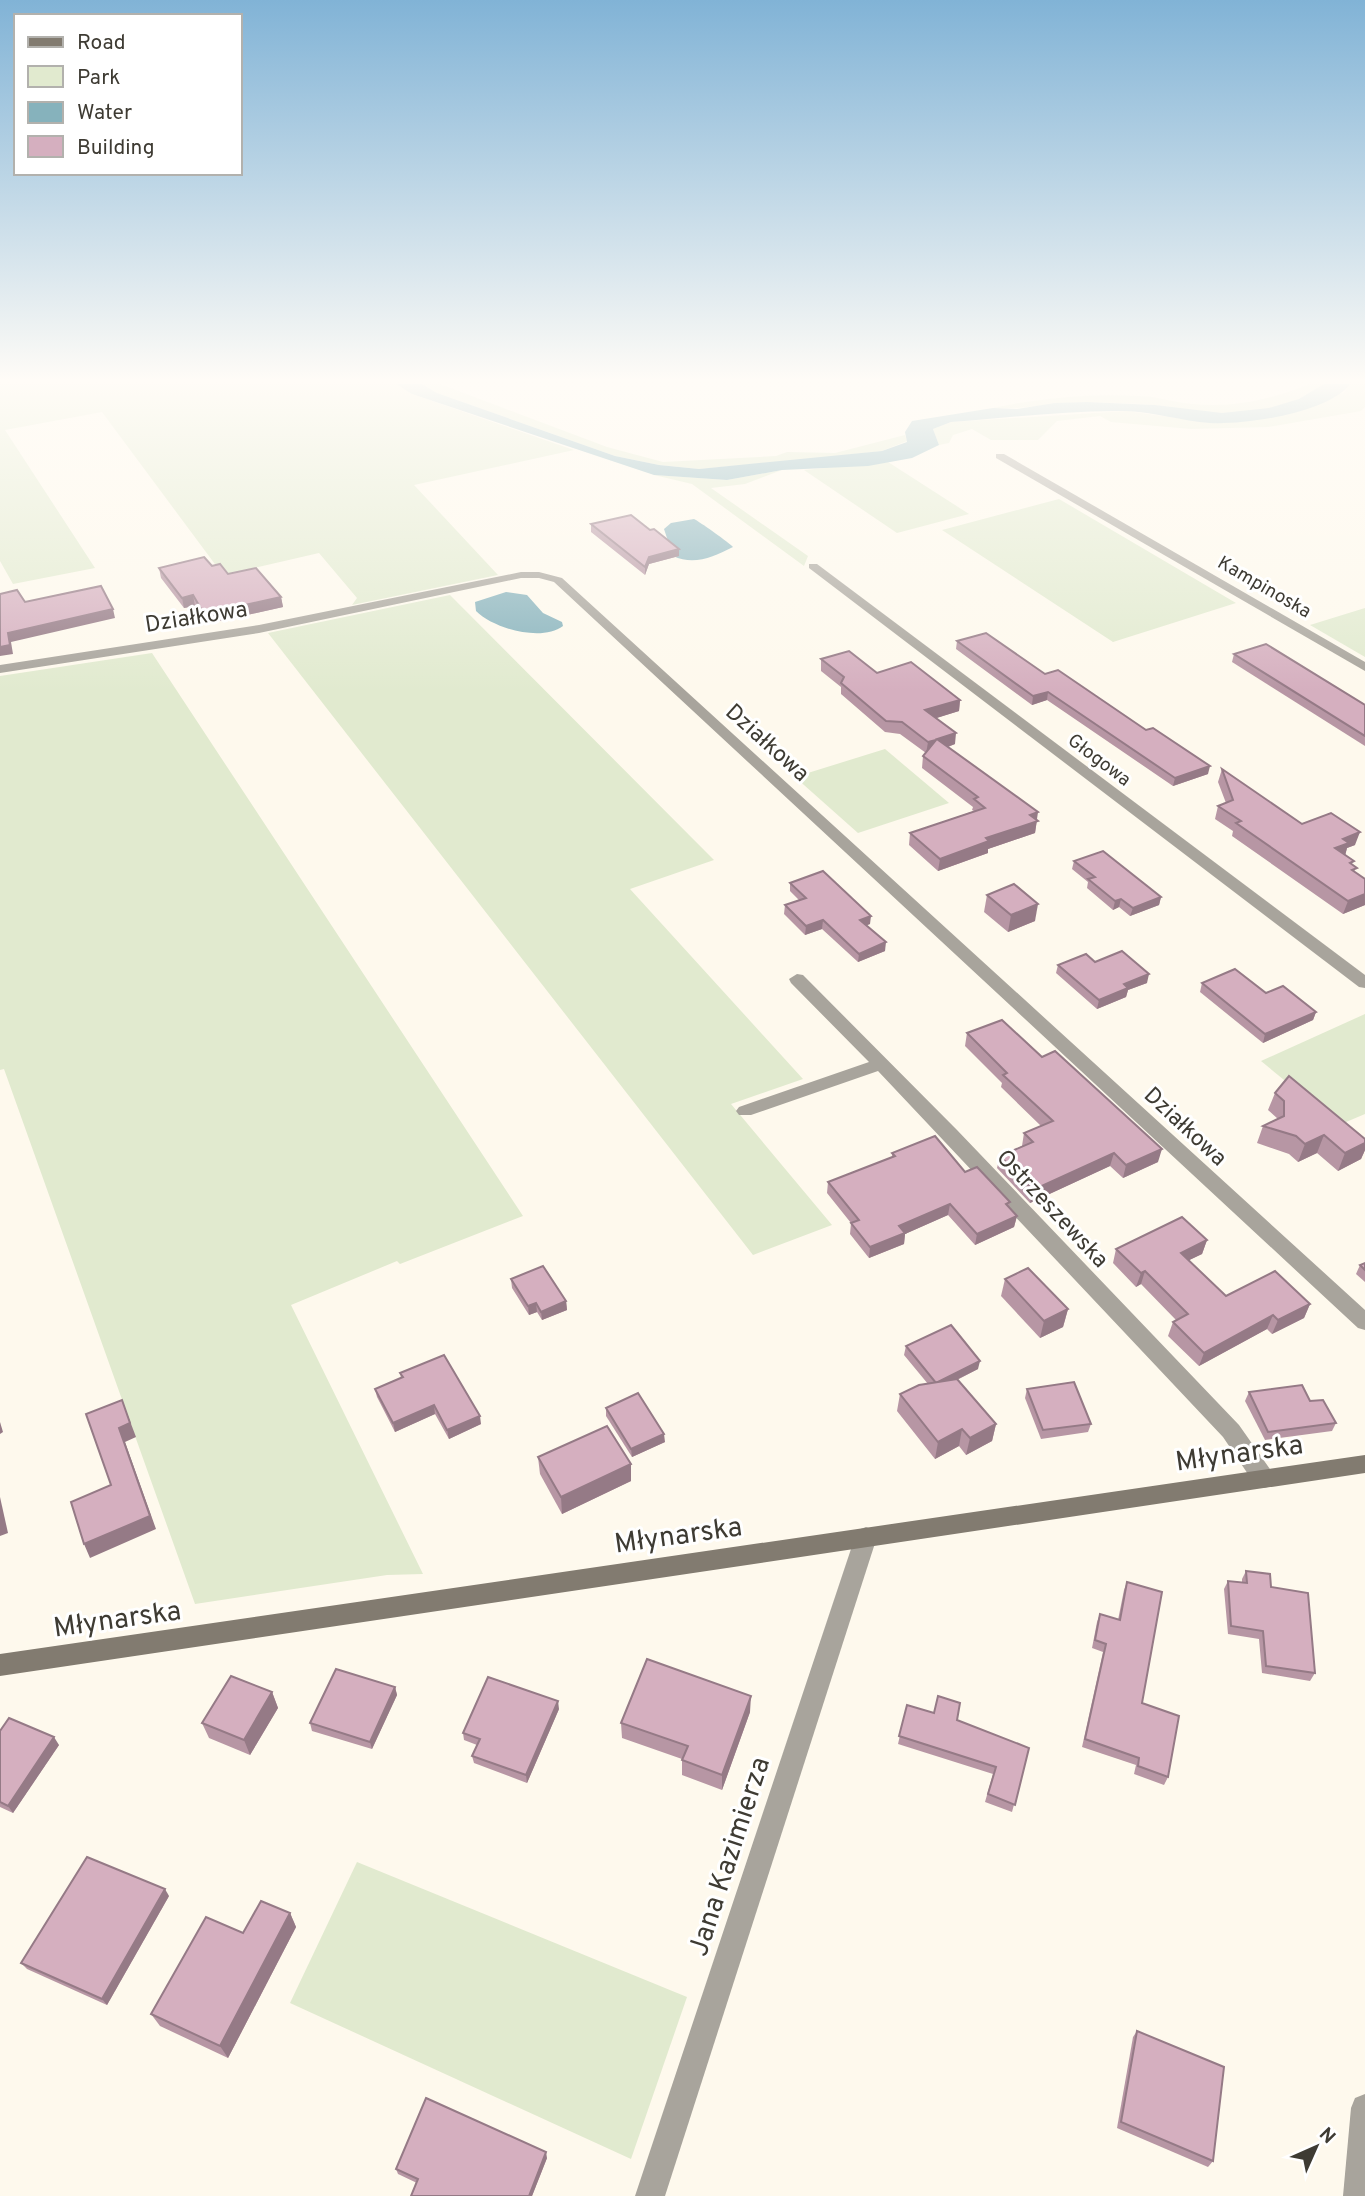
<svg xmlns="http://www.w3.org/2000/svg" width="1365" height="2196" font-family="Overpass,sans-serif">
<style>
.green{fill:#e1eacf}
.water{fill:#86b2bc}
.lines{fill:none;stroke-linecap:round;stroke-linejoin:round}
.street{fill:#a8a49c;fill-rule:evenodd}
.secondary{fill:#827b70;fill-rule:evenodd}
.wall{fill:#b796a4}
.shaded-wall{fill:#957a86}
.building{fill:#d5afbf;stroke:#957a86;stroke-width:2}
.labels{text-anchor:middle;stroke-width:6;stroke-linejoin:round;paint-order:stroke}
.far-street-label{font-size:19px;fill:#3e3b33;stroke:#fff}
.street-label{font-size:23px;fill:#3e3b33;stroke:#fff}
.near-street-label{font-size:28px;fill:#3e3b33;stroke:#fff}
</style>
<rect width="100%" height="100%" fill="#fef9ed"/>
<!-- green -->
<g class="green">
<polygon points="0,384 396,384 412,394 574,450 414,485 498,575 352,605 357,598 319,553 223,575 102,412 5,430 95,568 13,584 0,561"/>
<polygon points="422,384 440,384 607,447 663,462 776,456 787,452 835,453 905,435 907,441 882,451 810,459 699,469 659,465 615,456 437,393"/>
<path d="M1309,384H1324C1301,407 1254,413 1223,413C1200,414 1177,407 1154,405C1132,403 1111,403 1089,402C1057,402 1026,410 993,408C1041,398 1090,393 1139,396C1157,396 1175,403 1192,404C1234,408 1270,400 1309,384Z"/>
<polygon points="1350,384 1365,384 1365,407 1361,411 1268,427 1191,429 1111,422 1100,416 1057,421 1038,440 991,440 972,429 953,435 949,443 939,445 933,429 951,422 1127,411 1212,423 1344,393"/>
<polygon points="888,462 969,514 897,533 804,470"/>
<polygon points="782,470 745,484 711,488 808,556 804,566 692,484 654,475 727,480"/>
<polygon points="1059,499 1236,603 1113,642 942,530"/>
<polygon points="450,595 714,860 630,889 803,1079 731,1104 832,1225 753,1255 268,633"/>
<polygon points="1365,608 1365,657 1310,625"/>
<polygon points="152,653 523,1216 400,1264 397,1261 291,1305 423,1574 387,1575 195,1604 4,1069 0,1070 0,676"/>
<polygon points="885,749 949,803 858,833 795,777"/>
<polygon points="1365,1014 1365,1114 1339,1125 1261,1061"/>
<polygon points="357,1862 687,1997 631,2159 290,2003"/>
</g>
<!-- water -->
<g class="water">
<path d="M396,384H422L437,393L615,456L659,465L699,469L882,451L907,442L905,432L912,421L993,408L1017,409L1055,403L1087,402L1155,405L1222,413L1269,408L1299,399L1324,384H1350C1329,413 1245,425 1210,423C1182,421 1154,412 1126,411C1068,410 1009,418 951,422L933,429L939,445L912,458L868,466L782,470L727,480L654,475L412,394Z"/>
<path d="M694,519C697,520 731,544 733,547C713,557 694,566 673,556L664,529L671,523Z"/>
<path d="M506,592L527,595L543,613L562,622L563,626C542,642 494,629 476,611L475,602Z"/>
</g>
<g class="lines">
<!-- street -->
<g class="street">
<polygon points="996,454 1004,454 1365,662 1365,671 996,458"/>
<polygon points="809,564 817,564 1365,975 1365,988 1359,987 809,568"/>
<polygon points="521,572 539,572 562,578 1365,1310 1365,1330 1358,1328 554,582 539,578 521,578 259,633 0,673 0,665 259,625"/>
<polygon points="797,974 803,975 957,1130 1239,1425 1272,1472 1275,1479 1272,1486 1264,1488 1256,1486 1223,1437 878,1071 751,1115 739,1115 736,1111 739,1107 869,1062 791,983 789,979"/>
<polygon points="866,1527 874,1530 877,1537 665,2196 635,2196 855,1537 858,1530"/>
<polygon points="1365,2094 1365,2196 1343,2196 1351,2108 1355,2098"/>
</g>
<!-- secondary -->
<polygon class="secondary" points="1365,1455 1365,1473 0,1676 0,1654"/>
</g>
<!-- wall -->
<g class="wall">
<polygon points="591,524 679,556 649,564 645,575 591,532"/>
<polygon points="212,566 228,574 281,597 283,607 206,624 195,606 184,608 161,578 159,568"/>
<polygon points="957,641 1045,674 1208,774 1173,786 1047,700 1032,705 956,649"/>
<polygon points="1234,654 1365,705 1365,746 1232,662"/>
<polygon points="821,659 877,673 960,700 959,711 936,718 955,744 948,747 1037,820 1035,833 988,849 988,853 938,871 909,845 910,833 974,811 972,810 973,807 922,768 923,756 926,753 900,734 885,732 841,694 841,687 821,671"/>
<polygon points="1222,769 1302,824 1355,845 1347,848 1345,855 1353,865 1355,872 1365,879 1365,905 1343,914 1232,836 1233,831 1215,819 1218,806 1226,803 1218,782"/>
<polygon points="1074,861 1161,897 1159,905 1130,916 1119,907 1113,910 1087,888 1088,882 1072,869"/>
<polygon points="790,883 870,924 867,925 885,951 858,962 822,929 805,935 784,914 785,905 799,900 790,891"/>
<polygon points="987,895 1035,921 1008,932 984,912"/>
<polygon points="1095,962 1147,983 1128,990 1126,997 1097,1009 1056,973 1058,965"/>
<polygon points="1202,983 1266,993 1316,1012 1313,1020 1263,1043 1200,992"/>
<polygon points="967,1033 1042,1057 1158,1162 1123,1178 1110,1166 1030,1203 997,1168 1000,1156 1022,1146 1024,1133 1041,1126 1001,1087 1002,1083 965,1046"/>
<polygon points="1275,1093 1365,1139 1365,1150 1361,1159 1338,1171 1317,1153 1298,1162 1289,1154 1257,1143 1263,1126 1278,1119 1268,1110"/>
<polygon points="892,1153 965,1172 1010,1202 1009,1208 1017,1216 1014,1227 975,1245 948,1215 905,1234 904,1244 869,1258 850,1234 851,1223 827,1193 828,1182 892,1158"/>
<polygon points="1207,1240 1202,1254 1189,1260 1226,1296 1310,1304 1304,1318 1272,1334 1267,1329 1199,1366 1168,1336 1173,1322 1176,1320 1141,1284 1136,1287 1113,1263 1116,1249"/>
<polygon points="1365,1263 1365,1282 1356,1274 1360,1265"/>
<polygon points="511,1279 566,1301 567,1310 542,1320 537,1312 529,1315 512,1288"/>
<polygon points="1005,1279 1068,1309 1063,1327 1040,1338 1001,1296"/>
<polygon points="906,1346 978,1369 957,1380 996,1424 992,1441 966,1455 959,1446 935,1459 897,1411 900,1394 928,1384 904,1355"/>
<polygon points="400,1373 481,1424 449,1439 435,1414 395,1432 377,1397 375,1389 401,1378"/>
<polygon points="1027,1389 1091,1424 1088,1432 1041,1439 1025,1398"/>
<polygon points="1249,1392 1310,1401 1336,1423 1332,1431 1265,1440 1245,1401"/>
<polygon points="606,1408 665,1442 632,1457 606,1416"/>
<polygon points="538,1457 631,1481 562,1514 540,1474"/>
<polygon points="1246,1571 1271,1587 1315,1673 1310,1681 1262,1673 1259,1639 1228,1634 1224,1589 1228,1581 1242,1583 1242,1579"/>
<polygon points="1127,1582 1142,1703 1168,1777 1164,1785 1134,1774 1136,1765 1082,1747 1103,1652 1092,1648 1097,1622 1100,1614 1118,1620 1124,1590"/>
<polygon points="395,1687 397,1695 372,1749 312,1731 310,1723"/>
<polygon points="272,1692 278,1708 250,1755 209,1738 202,1723"/>
<polygon points="907,1705 957,1720 1029,1748 1012,1812 985,1802 993,1774 898,1744"/>
<polygon points="559,1709 527,1783 474,1763 472,1756 477,1745 464,1740 463,1733"/>
<polygon points="750,1712 722,1790 682,1775 682,1759 622,1738 621,1723"/>
<polygon points="0,1731 59,1745 13,1813 0,1807"/>
<polygon points="169,1896 107,2005 27,1969 21,1963"/>
<polygon points="290,1913 296,1927 228,2058 160,2026 151,2014 243,1933"/>
<polygon points="1137,2031 1213,2161 1208,2167 1117,2128 1133,2037"/>
<polygon points="547,2158 532,2196 411,2196 417,2183 398,2174 396,2169"/>
</g>
<!-- shaded-wall -->
<g class="shaded-wall">
<polygon points="679,549 679,556 649,564 645,575 645,567 649,557"/>
<polygon points="193,595 195,606 184,608 182,598"/>
<polygon points="281,597 283,607 206,624 204,614"/>
<polygon points="113,609 115,618 11,642 13,654 0,656 0,647 8,633"/>
<polygon points="1048,692 1047,700 1032,705 1033,696"/>
<polygon points="960,700 959,711 924,722 925,710"/>
<polygon points="956,733 955,744 936,751 937,739"/>
<polygon points="936,740 926,754 928,742"/>
<polygon points="1210,766 1208,774 1173,786 1175,778"/>
<polygon points="1038,812 1035,833 988,849 988,853 938,871 940,859 986,838 1030,815"/>
<polygon points="1360,832 1355,845 1347,848 1345,856 1335,848 1343,839"/>
<polygon points="1365,894 1365,905 1343,914 1348,901"/>
<polygon points="1161,897 1159,905 1130,916 1133,908"/>
<polygon points="1121,899 1119,907 1113,910 1115,901"/>
<polygon points="1038,904 1035,921 1008,932 1011,915"/>
<polygon points="871,916 870,924 859,928 860,920"/>
<polygon points="823,920 822,929 805,935 806,926"/>
<polygon points="886,942 885,951 858,962 859,954"/>
<polygon points="1149,974 1147,983 1128,990 1126,997 1097,1009 1099,1000 1124,984"/>
<polygon points="1316,1012 1313,1020 1263,1043 1265,1034"/>
<polygon points="1324,1135 1317,1153 1298,1162 1305,1144"/>
<polygon points="1365,1143 1365,1150 1361,1159 1338,1171 1345,1153"/>
<polygon points="1162,1149 1158,1162 1123,1178 1126,1165"/>
<polygon points="1114,1153 1110,1166 1030,1203 1033,1190"/>
<polygon points="950,1204 948,1215 905,1234 904,1244 869,1258 870,1247 899,1226"/>
<polygon points="1017,1216 1014,1227 975,1245 977,1234"/>
<polygon points="1207,1240 1202,1254 1177,1266 1181,1253"/>
<polygon points="1145,1271 1141,1284 1136,1287 1141,1273"/>
<polygon points="566,1301 567,1310 542,1320 541,1312"/>
<polygon points="536,1303 537,1312 529,1315 528,1306"/>
<polygon points="1310,1304 1304,1318 1272,1334 1278,1320"/>
<polygon points="1068,1309 1063,1327 1040,1338 1044,1321"/>
<polygon points="1273,1315 1267,1329 1199,1366 1204,1353"/>
<polygon points="980,1361 978,1369 934,1391 936,1383"/>
<polygon points="122,1400 136,1437 125,1442 156,1529 90,1558 84,1544 150,1516 119,1428"/>
<polygon points="434,1405 435,1414 395,1432 393,1423"/>
<polygon points="480,1416 481,1424 449,1439 447,1430"/>
<polygon points="0,1422 3,1432 0,1434"/>
<polygon points="996,1424 992,1441 966,1455 970,1438"/>
<polygon points="962,1429 959,1446 935,1459 938,1442"/>
<polygon points="664,1434 665,1442 632,1457 631,1449"/>
<polygon points="631,1464 631,1481 562,1514 561,1497"/>
<polygon points="0,1497 8,1533 0,1536"/>
<polygon points="395,1687 397,1695 372,1749 370,1742"/>
<polygon points="272,1692 278,1708 250,1755 244,1740"/>
<polygon points="751,1696 750,1712 722,1790 722,1775"/>
<polygon points="558,1701 559,1709 527,1783 526,1775"/>
<polygon points="54,1737 59,1745 13,1813 8,1806"/>
<polygon points="165,1889 169,1896 107,2005 102,1999"/>
<polygon points="290,1913 296,1927 228,2058 220,2046"/>
<polygon points="546,2152 547,2158 532,2196 529,2196"/>
</g>
<!-- building -->
<g class="building">
<polygon points="631,515 650,530 654,529 679,549 649,557 645,567 591,524"/>
<polygon points="204,557 212,566 220,564 228,574 256,568 281,597 204,614 193,595 182,598 159,568"/>
<polygon points="101,586 113,609 8,633 10,645 0,647 0,594 17,590 25,602"/>
<polygon points="986,633 1045,674 1058,670 1146,730 1153,728 1210,766 1175,778 1048,692 1033,696 957,641"/>
<polygon points="1266,644 1365,705 1365,736 1234,654"/>
<polygon points="849,651 877,673 911,662 960,700 925,710 956,733 937,739 1038,812 1030,815 1038,821 986,838 989,841 940,859 910,833 985,808 974,799 978,797 923,756 936,740 928,742 902,722 886,721 841,683 844,677 821,659"/>
<polygon points="1222,769 1302,824 1331,813 1360,832 1343,839 1349,843 1335,848 1354,861 1350,863 1357,868 1352,870 1365,879 1365,894 1348,901 1236,823 1241,821 1218,806 1233,800"/>
<polygon points="1103,851 1161,897 1133,908 1121,899 1115,901 1088,879 1095,877 1074,861"/>
<polygon points="823,871 871,916 860,920 886,942 859,954 823,920 806,926 785,905 806,898 790,883"/>
<polygon points="1014,884 1038,904 1011,915 987,895"/>
<polygon points="1122,951 1149,974 1124,984 1128,988 1099,1000 1058,965 1086,954 1095,962"/>
<polygon points="1235,969 1266,993 1283,986 1316,1012 1265,1034 1202,983"/>
<polygon points="1002,1020 1042,1057 1055,1051 1162,1149 1126,1165 1114,1153 1033,1190 1000,1156 1033,1142 1024,1133 1053,1121 1003,1075 1007,1073 967,1033"/>
<polygon points="1289,1076 1365,1139 1365,1143 1345,1153 1324,1135 1305,1144 1296,1136 1263,1126 1284,1116 1284,1101 1275,1093"/>
<polygon points="935,1136 965,1172 977,1167 1010,1202 1006,1204 1017,1216 977,1234 950,1204 899,1226 905,1233 870,1247 851,1223 859,1220 828,1182 895,1156 892,1153"/>
<polygon points="1182,1217 1207,1240 1181,1253 1226,1296 1275,1271 1310,1304 1278,1320 1273,1315 1204,1353 1173,1322 1188,1314 1145,1271 1141,1273 1116,1249"/>
<polygon points="1365,1263 1365,1270 1360,1265"/>
<polygon points="543,1266 566,1301 541,1312 536,1303 528,1306 511,1279"/>
<polygon points="1028,1268 1068,1309 1044,1321 1005,1279"/>
<polygon points="951,1325 980,1361 936,1383 906,1346"/>
<polygon points="444,1355 480,1416 447,1430 434,1405 393,1423 375,1389 403,1377 400,1373"/>
<polygon points="957,1379 996,1424 970,1438 962,1429 938,1442 900,1394 919,1385"/>
<polygon points="1074,1382 1091,1424 1043,1430 1027,1389"/>
<polygon points="1302,1385 1310,1401 1323,1400 1336,1423 1268,1432 1249,1392"/>
<polygon points="638,1393 664,1434 631,1449 606,1408"/>
<polygon points="122,1400 130,1423 119,1428 150,1516 84,1544 71,1502 111,1485 86,1414"/>
<polygon points="607,1426 631,1464 561,1497 538,1457"/>
<polygon points="1246,1571 1270,1574 1271,1587 1308,1593 1315,1673 1266,1666 1263,1631 1231,1626 1228,1581 1247,1583"/>
<polygon points="1127,1582 1162,1592 1142,1703 1179,1716 1168,1777 1138,1766 1139,1758 1085,1739 1106,1644 1095,1640 1100,1614 1120,1620"/>
<polygon points="647,1659 751,1696 722,1775 682,1760 688,1746 621,1723"/>
<polygon points="336,1669 395,1687 370,1742 310,1723"/>
<polygon points="231,1676 272,1692 244,1740 202,1723"/>
<polygon points="488,1677 558,1701 526,1775 472,1756 480,1739 463,1733"/>
<polygon points="938,1696 960,1703 957,1720 1029,1748 1015,1805 988,1794 996,1767 899,1736 907,1705 934,1713"/>
<polygon points="9,1718 54,1737 8,1806 0,1802 0,1731"/>
<polygon points="87,1857 165,1889 102,1999 21,1963"/>
<polygon points="261,1901 290,1913 220,2046 151,2014 206,1917 243,1933"/>
<polygon points="1137,2031 1224,2067 1213,2161 1121,2122"/>
<polygon points="426,2098 546,2152 529,2196 411,2196 418,2179 396,2169"/>
</g>
<!-- sky -->
<linearGradient id="sky" x2="0" y2="1"><stop stop-color="#81b3d6"/><stop offset="0.55" stop-color="#fffcf7"/><stop offset="1" stop-color="#fffcf7" stop-opacity="0"/></linearGradient>
<rect width="1365" height="692" fill="url(#sky)"/>
<g class="labels">
<!-- far-street labels -->
<g class="far-street-label">
<text transform="translate(1265 586) rotate(30)" y="7">Kampinoska</text>
<text transform="translate(1100 759) rotate(37)" y="7">Głogowa</text>
</g>
<!-- street labels -->
<g class="street-label">
<text transform="translate(196 616) rotate(-9)" y="8">Działkowa</text>
<text transform="translate(768 742) rotate(42)" y="8">Działkowa</text>
<text transform="translate(1186 1126) rotate(43)" y="8">Działkowa</text>
<text transform="translate(1053 1208) rotate(47)" y="8">Ostrzeszewska</text>
</g>
<!-- near-street labels -->
<g class="near-street-label">
<text transform="translate(1239 1452) rotate(-8)" y="10">Młynarska</text>
<text transform="translate(678 1534) rotate(-8)" y="10">Młynarska</text>
<text transform="translate(117 1618) rotate(-8)" y="10">Młynarska</text>
<text transform="translate(728 1856) rotate(-72)" y="10">Jana Kazimierza</text>
</g>
</g>
<!-- legend -->
<rect x="14" y="14" width="228" height="161" fill="#ffffff" stroke="#b2b1ad" stroke-width="2"/>
<rect x="28" y="37" width="35" height="10" fill="#827b70" stroke="#b2b1ad" stroke-width="2"/>
<text x="77" y="49" font-size="21" fill="#3e3b33">Road</text>
<rect x="28" y="66" width="35" height="21" fill="#e1eacf" stroke="#b2b1ad" stroke-width="2"/>
<text x="77" y="84" font-size="21" fill="#3e3b33">Park</text>
<rect x="28" y="102" width="35" height="21" fill="#86b2bc" stroke="#b2b1ad" stroke-width="2"/>
<text x="77" y="119" font-size="21" fill="#3e3b33">Water</text>
<rect x="28" y="136" width="35" height="21" fill="#d5afbf" stroke="#b2b1ad" stroke-width="2"/>
<text x="77" y="154" font-size="21" fill="#3e3b33">Building</text>
<!-- north arrow -->
<g transform="translate(1316 2147) rotate(45)" stroke="#ffffff" stroke-width="5" paint-order="stroke">
<path d="M0-5L12 26L0 18L-12 26Z" fill="#3e3b33"/>
<text y="-10" font-size="19" font-weight="bold" text-anchor="middle" fill="#3e3b33">N</text>
</g>
</svg>
